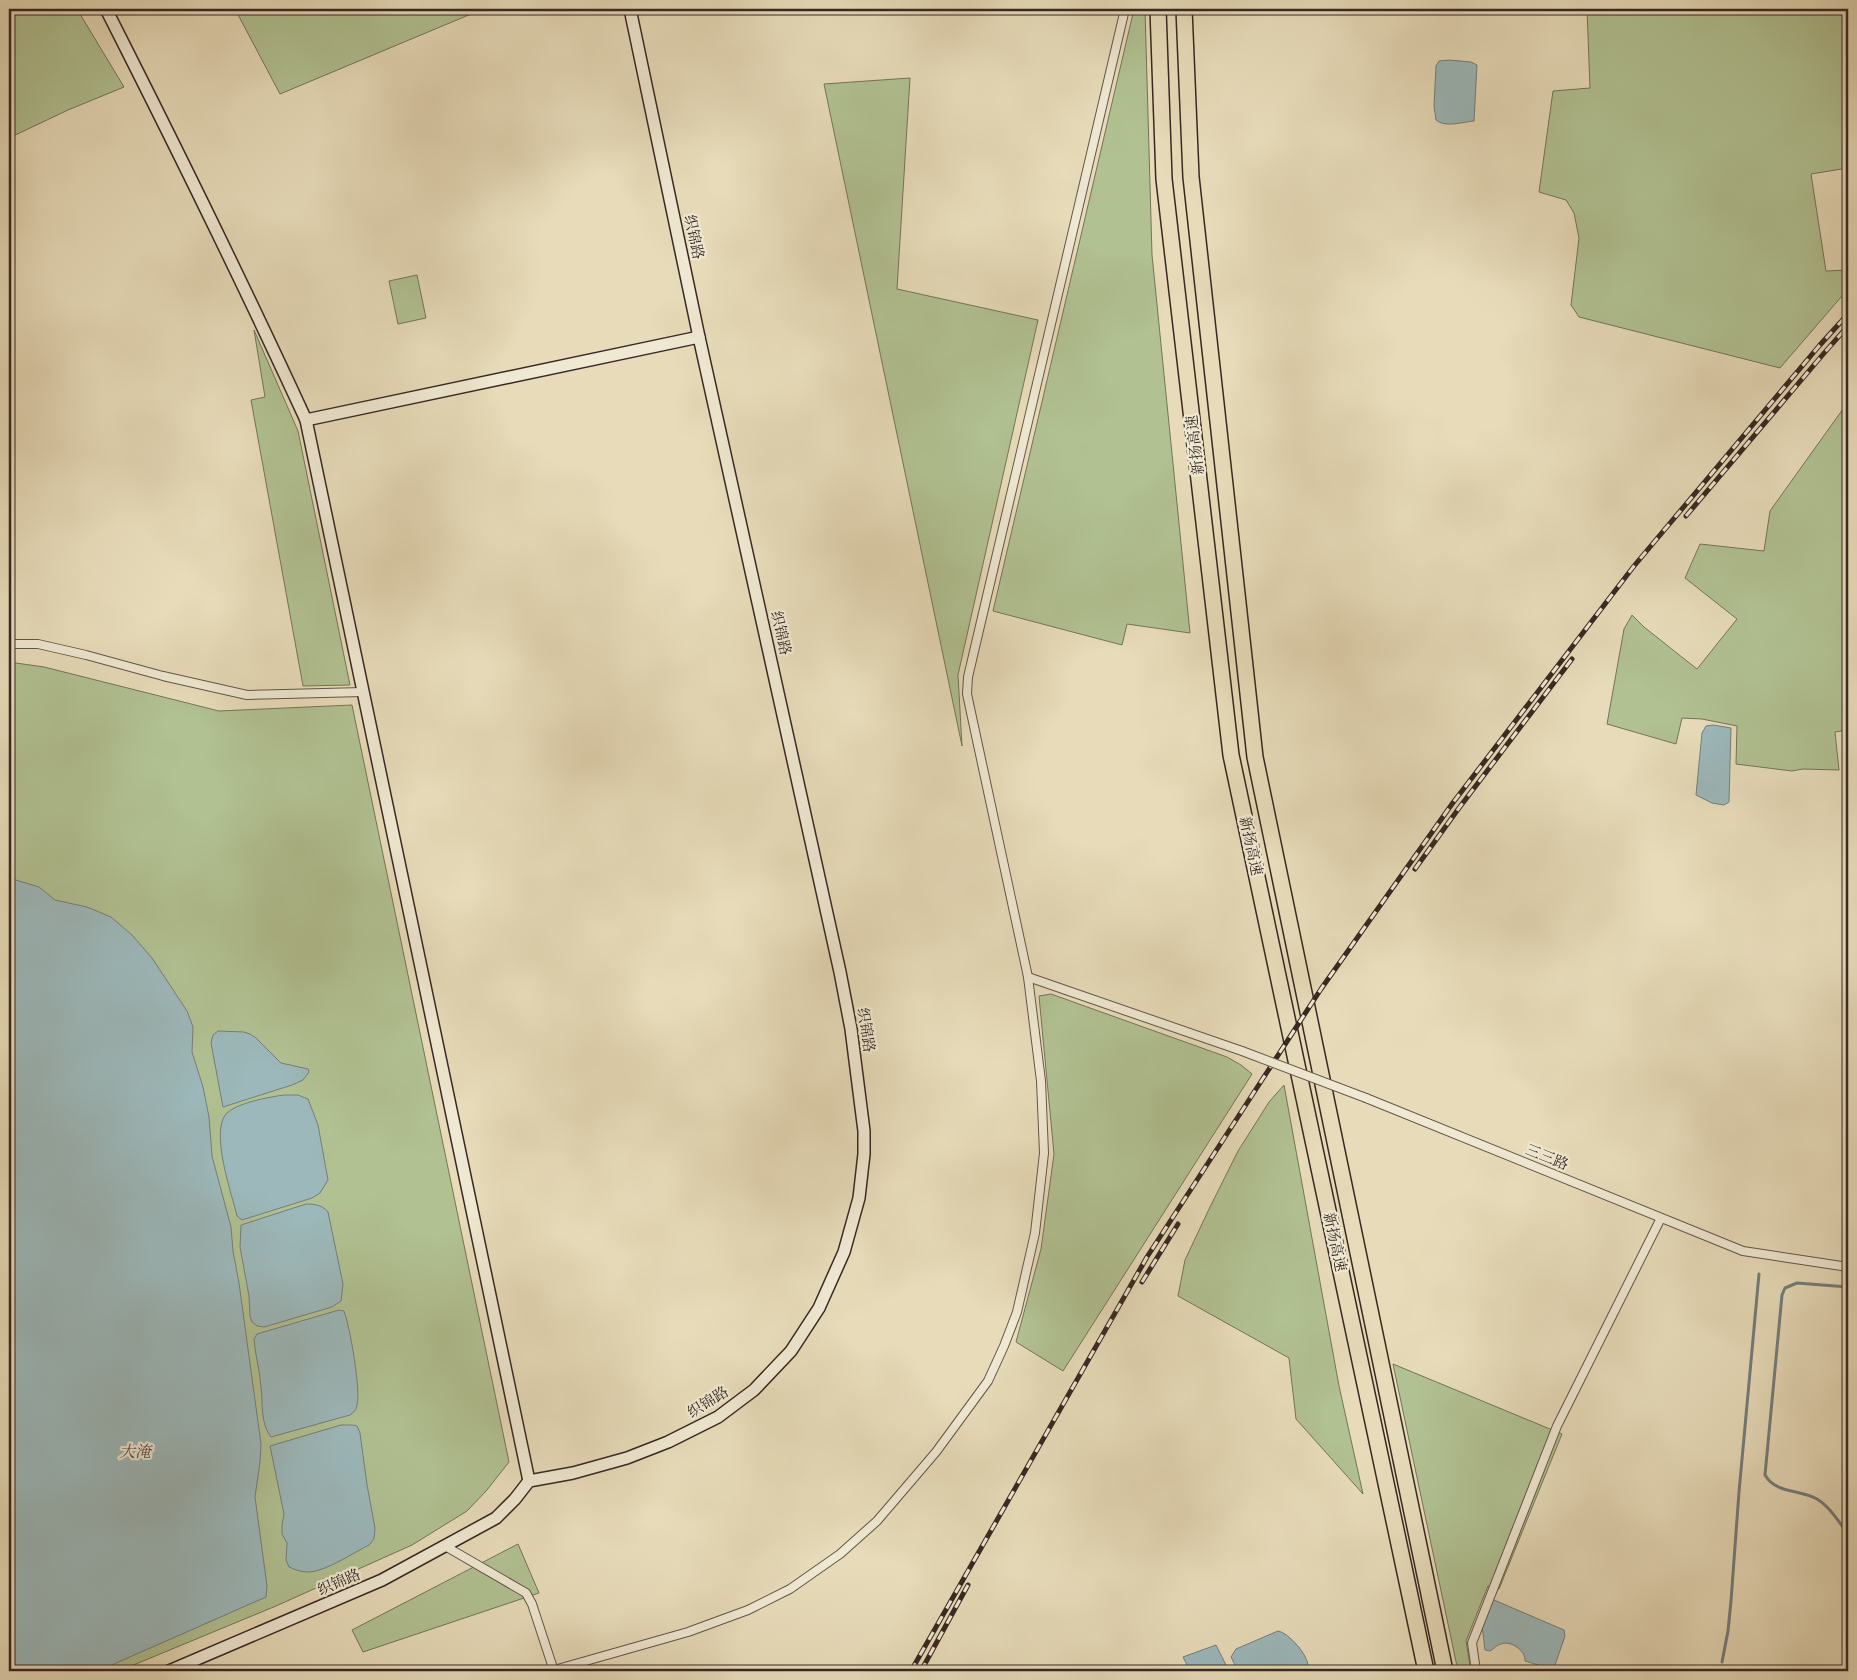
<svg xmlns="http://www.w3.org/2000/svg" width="1857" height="1680" font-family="'Libre Caslon Text','Noto Serif SC',serif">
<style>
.green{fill:#b1c192;stroke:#74745a}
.water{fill:#9cb8ba;stroke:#747e7d}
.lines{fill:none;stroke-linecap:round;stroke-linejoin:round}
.stream{stroke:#747e7d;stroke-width:3}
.street-casing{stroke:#635548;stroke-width:10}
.secondary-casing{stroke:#372822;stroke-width:14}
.highway-casing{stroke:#372822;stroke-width:18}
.street{stroke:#efe8d2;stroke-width:8}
.secondary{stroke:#efe8d2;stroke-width:11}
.highway{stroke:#e7dbb9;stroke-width:15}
.rail-casing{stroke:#372822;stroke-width:5}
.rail{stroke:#efe8d2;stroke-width:3;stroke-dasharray:9;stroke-linecap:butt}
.street-bridge-casing{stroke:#635548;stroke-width:10;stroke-linecap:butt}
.street-bridge{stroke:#efe8d2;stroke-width:8}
.labels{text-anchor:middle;stroke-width:4.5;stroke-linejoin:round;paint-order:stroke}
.street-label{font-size:15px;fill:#372822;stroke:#efe8d2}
.water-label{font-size:16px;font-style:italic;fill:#504c48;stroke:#efe8d2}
</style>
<rect width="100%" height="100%" fill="#e7dbb9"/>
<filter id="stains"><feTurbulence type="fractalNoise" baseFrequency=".004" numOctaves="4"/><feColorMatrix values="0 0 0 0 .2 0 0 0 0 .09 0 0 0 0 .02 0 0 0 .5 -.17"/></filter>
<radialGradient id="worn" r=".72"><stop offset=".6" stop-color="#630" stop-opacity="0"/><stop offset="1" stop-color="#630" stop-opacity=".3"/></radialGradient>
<!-- green -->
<g class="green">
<polygon points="9,9 77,9 124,87 68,110 9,138"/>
<polygon points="235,9 483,9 280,94"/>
<polygon points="1134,9 1145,9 1152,255 1190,633 1127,624 1122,645 993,611"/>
<polygon points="1587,9 1848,9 1848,168 1811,174 1826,271 1848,270 1848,289 1780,368 1579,317 1571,305 1579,238 1574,213 1566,200 1539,192 1553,91 1590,88"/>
<polygon points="910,78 897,289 1038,320 958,675 962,746 824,84"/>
<polygon points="417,275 426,318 398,324 389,281"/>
<polygon points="254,330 298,431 350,685 303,686 251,400 265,397"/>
<polygon points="1848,402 1848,730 1835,732 1839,770 1803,769 1792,771 1736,764 1737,726 1702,719 1682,718 1676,744 1607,724 1624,629 1632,615 1644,627 1697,669 1737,619 1685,578 1700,544 1764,551 1770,511"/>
<polygon points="9,662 44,667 219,711 352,705 509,1462 487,1490 467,1511 412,1545 276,1606 119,1671 9,1671"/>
<polygon points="1051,994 1227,1057 1241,1065 1252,1074 1063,1371 1016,1342 1041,1249 1054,1154 1039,996"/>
<polygon points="1284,1085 1339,1386 1363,1494 1296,1419 1289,1358 1178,1296 1185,1260 1210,1207 1238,1151 1269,1102"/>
<polygon points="1393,1364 1562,1434 1499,1589 1488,1586 1466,1641 1471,1671 1458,1671"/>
<polygon points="518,1544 539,1593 363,1652 352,1630"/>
</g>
<!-- water -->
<g class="water">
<path d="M1449,60L1471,62L1477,65L1474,121C1463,122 1444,128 1436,120L1434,106L1436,66L1439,61Z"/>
<polygon points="1713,725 1731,728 1729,802 1724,805 1712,803 1696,795 1702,733 1706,726"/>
<polygon points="9,878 39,887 55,900 87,907 111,917 132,935 152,958 187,1011 193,1027 192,1052 203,1087 209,1117 212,1156 231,1227 233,1251 239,1283 261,1444 260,1462 255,1497 267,1586 266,1597 98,1671 9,1671"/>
<polygon points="218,1031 244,1032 250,1034 256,1038 281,1063 308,1069 309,1072 303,1080 292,1085 223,1107 211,1043 213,1035"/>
<path d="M284,1095H298L308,1099L318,1125L328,1180L320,1193L312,1198L242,1220L237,1216C232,1195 210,1132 226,1114C236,1103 269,1097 284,1095Z"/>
<path d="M306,1204C314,1204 323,1205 328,1212L343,1284L341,1301L332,1307L264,1327L257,1326L252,1322L250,1316L249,1296L240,1247L241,1225Z"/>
<path d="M339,1310L344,1311C350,1327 361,1390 357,1405C356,1410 354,1412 350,1415L271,1437C260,1423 263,1403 261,1387C260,1371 255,1355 254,1339L257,1334Z"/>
<path d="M341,1425H352L357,1426L360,1433L367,1485L375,1528L374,1539L369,1545C353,1553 325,1572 308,1572C302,1572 295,1570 289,1567L286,1560L287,1543L282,1534V1525L284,1514L270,1446Z"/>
<path d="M1494,1600L1564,1630L1565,1636L1554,1668L1551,1669L1525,1661C1526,1651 1511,1640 1501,1644C1496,1645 1494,1649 1490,1651L1485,1650L1482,1625L1491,1602Z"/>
<path d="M1278,1631C1289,1633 1309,1656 1308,1667L1303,1671H1238L1231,1657L1236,1649Z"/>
<polygon points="1216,1645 1229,1671 1190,1671 1183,1657"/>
</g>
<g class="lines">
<!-- stream -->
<g class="stream">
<path d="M1848,1287L1797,1283L1785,1288L1782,1295L1765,1475C1776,1494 1800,1489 1817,1499C1830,1507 1839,1522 1848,1534"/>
<polyline points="1722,1662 1728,1631 1731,1601 1739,1492 1759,1274"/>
</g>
<defs>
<g id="street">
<polyline points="9,644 38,644 86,655 163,676 247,695 363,692"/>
<polyline points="1028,977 1242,1051"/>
<polyline points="1366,1098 1743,1251 1848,1267"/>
<polyline points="445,1546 526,1593 532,1604 554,1671"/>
<polyline points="554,1670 688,1632 748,1610 790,1589 840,1554 877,1521 936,1452 988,1381 1004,1346 1017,1312 1035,1233 1044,1153 1041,1081 1028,977 967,694 968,677 1125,9"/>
<polyline points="1476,1671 1472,1643 1557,1426 1661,1218"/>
</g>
<g id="secondary">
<path d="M106,9C175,145 242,281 306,420L529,1481"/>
<polyline points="306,420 699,337"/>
<polyline points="169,1671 382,1580 496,1518 515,1499 529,1481 573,1473 627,1458 668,1442 718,1417 754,1390 791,1351 819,1308 844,1252 859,1198 864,1154 864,1131 851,1029 840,972 699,337 630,9"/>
</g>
<g id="highway">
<polyline points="1158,9 1164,179 1231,755 1426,1671"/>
<polyline points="1184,9 1191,177 1255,757 1445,1671"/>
</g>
</defs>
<!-- street casing -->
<use href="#street" class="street-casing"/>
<!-- secondary casing -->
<use href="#secondary" class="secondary-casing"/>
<!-- highway casing -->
<use href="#highway" class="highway-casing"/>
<!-- street -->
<use href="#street" class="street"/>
<!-- secondary -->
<use href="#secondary" class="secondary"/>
<!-- highway -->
<use href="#highway" class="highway"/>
<defs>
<g id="rail">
<polyline points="1686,516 1825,352 1848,326"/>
<polyline points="1415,869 1459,808 1572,659"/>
<polyline points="1142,1282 1178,1224"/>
<polyline points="911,1671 1147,1257 1321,989 1452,804 1634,566 1819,346 1848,314"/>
<polyline points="921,1671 968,1585"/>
</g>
</defs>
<!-- rail casing -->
<use href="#rail" class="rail-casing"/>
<!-- rail -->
<use href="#rail" class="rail"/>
<defs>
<polyline id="street-bridge" points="1242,1051 1366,1098"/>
</defs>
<!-- street-bridge casing -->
<use href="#street-bridge" class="street-bridge-casing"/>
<!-- street-bridge -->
<use href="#street-bridge" class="street-bridge"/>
</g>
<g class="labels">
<!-- street labels -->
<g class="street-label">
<text transform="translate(694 237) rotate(78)" y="5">织锦路</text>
<text transform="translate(1195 445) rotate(-97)" y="5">新扬高速</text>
<text transform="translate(781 633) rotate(77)" y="5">织锦路</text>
<text transform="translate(1251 846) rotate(78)" y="5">新扬高速</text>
<text transform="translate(866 1030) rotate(81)" y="5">织锦路</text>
<text transform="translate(1547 1157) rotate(22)" y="5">三三路</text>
<text transform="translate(1335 1242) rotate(78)" y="5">新扬高速</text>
<text transform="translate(708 1402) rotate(-32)" y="5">织锦路</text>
<text transform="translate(339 1582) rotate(-23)" y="5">织锦路</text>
</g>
<!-- water labels -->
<g class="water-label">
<text x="135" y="1457">大淹</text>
</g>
</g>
<!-- margin -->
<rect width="1857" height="1680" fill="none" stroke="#e7dbb9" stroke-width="30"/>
<rect x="10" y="10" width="1837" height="1660" fill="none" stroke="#372822" stroke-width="2.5"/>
<rect x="15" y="15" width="1827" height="1650" fill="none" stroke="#372822"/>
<rect width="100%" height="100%" filter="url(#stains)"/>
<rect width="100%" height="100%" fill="url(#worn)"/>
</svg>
